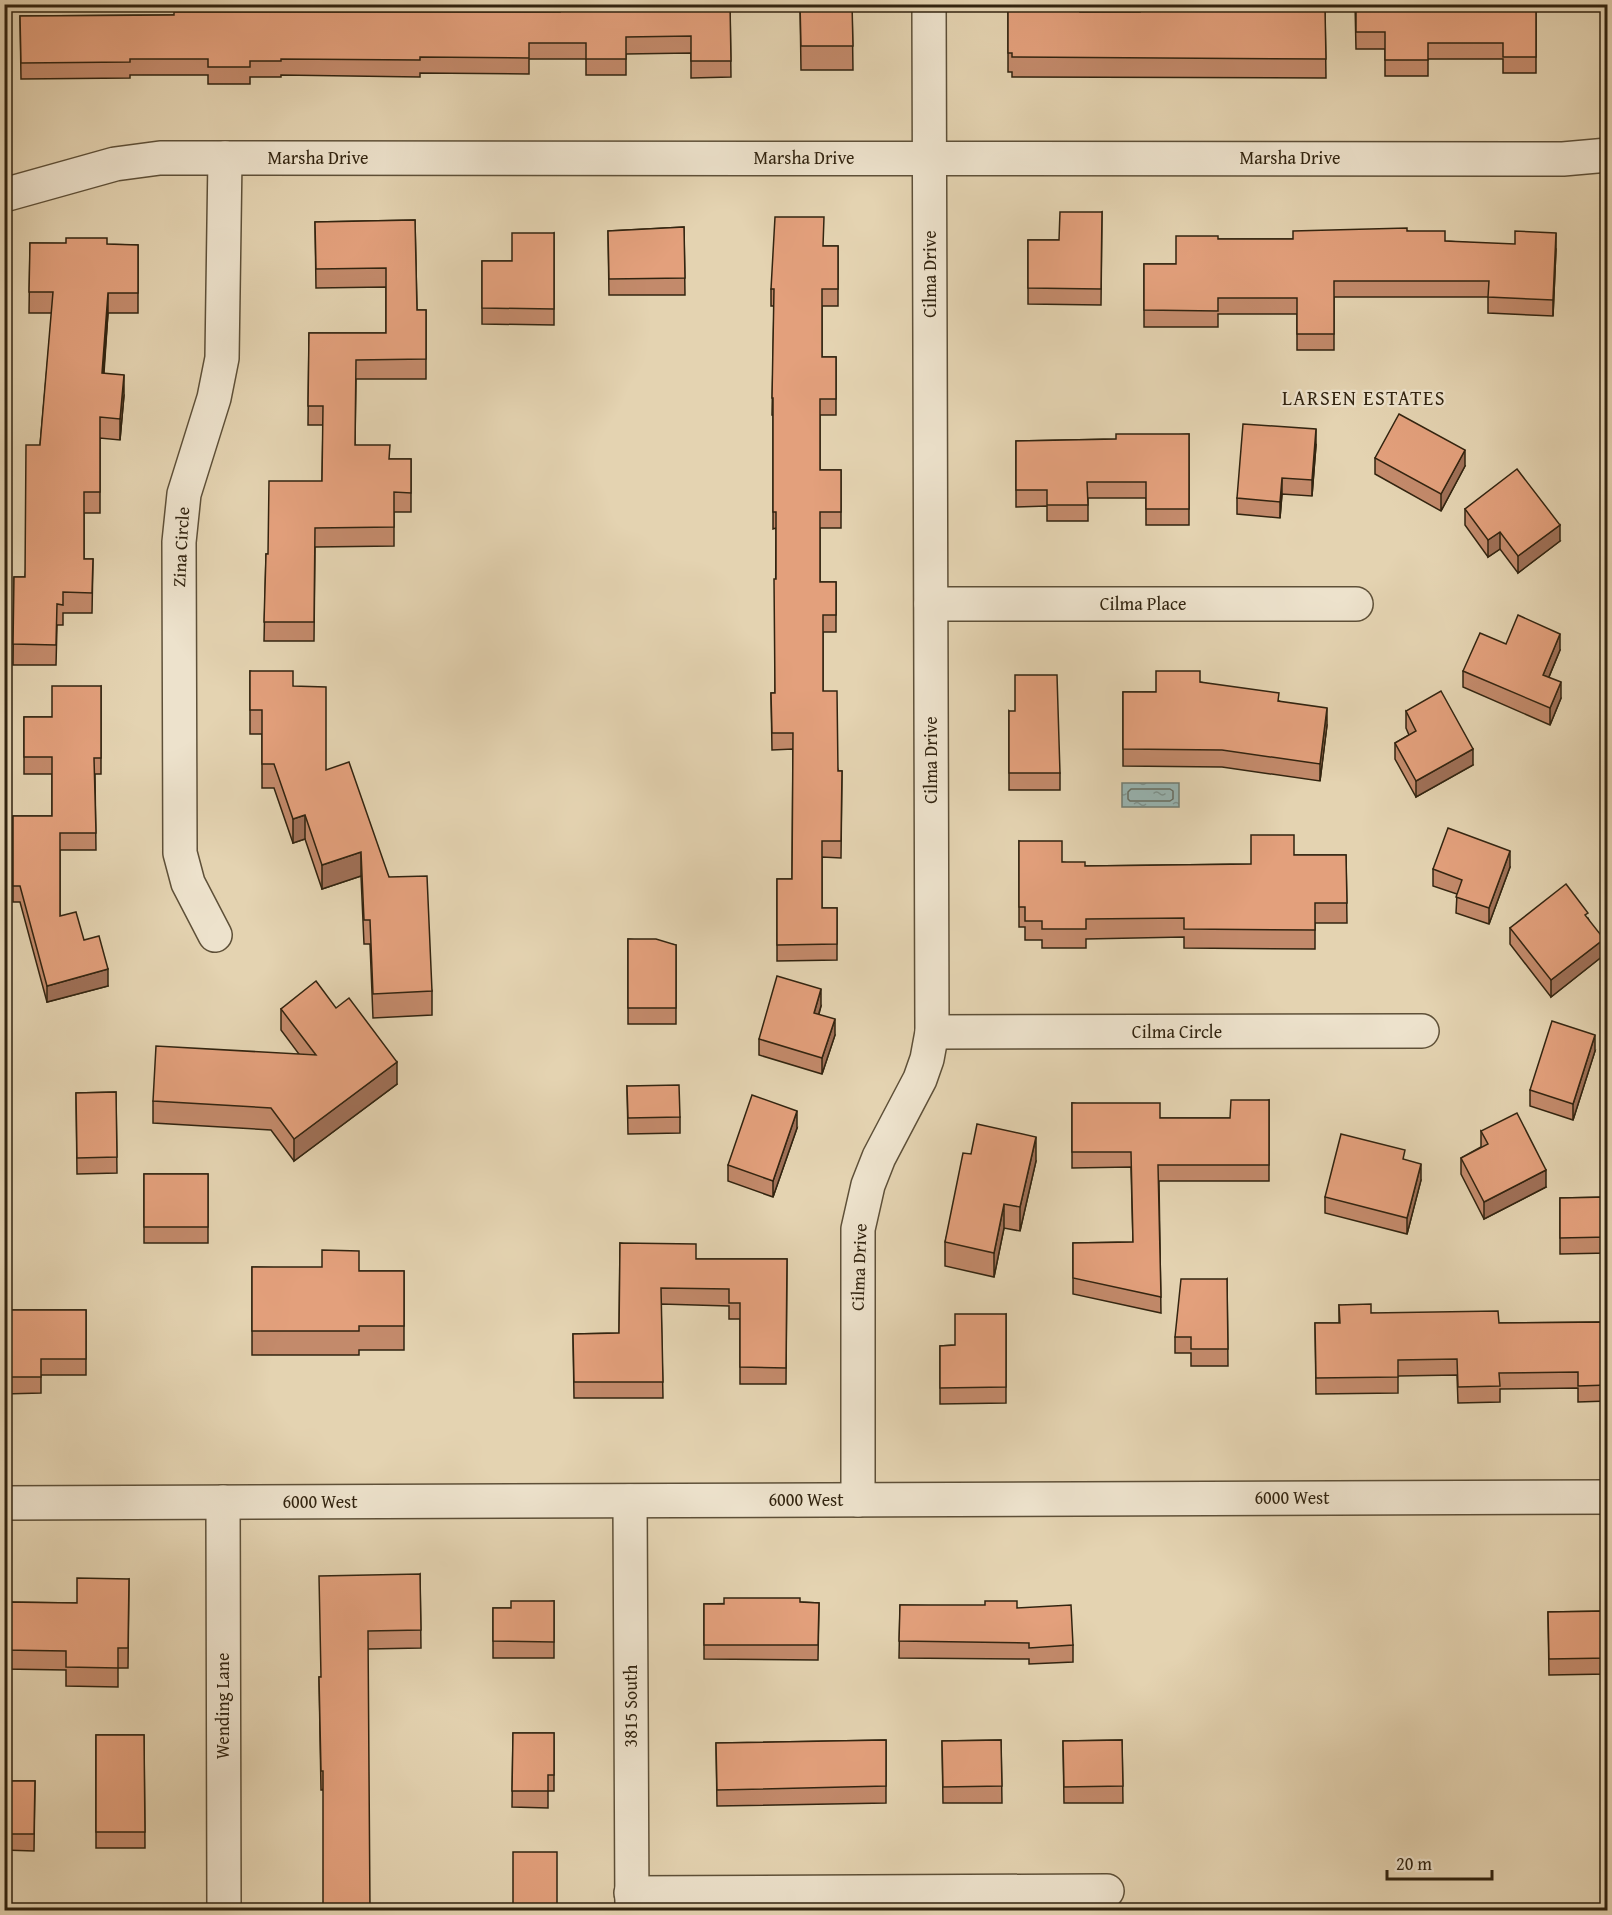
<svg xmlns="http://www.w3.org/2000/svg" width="1612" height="1915" font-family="'Gentium Book Plus',serif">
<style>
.water{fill:url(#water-ripples);stroke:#6f7c72;stroke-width:1.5}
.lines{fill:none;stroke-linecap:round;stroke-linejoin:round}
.shore{stroke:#656d62;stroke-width:1.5}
.minor-casing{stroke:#5e5038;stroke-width:36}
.tertiary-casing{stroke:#5e5038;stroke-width:36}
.minor{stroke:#ede2cc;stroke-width:33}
.tertiary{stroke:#ede2cc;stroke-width:33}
.wall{fill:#c38a6b;stroke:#322410;stroke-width:1.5}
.shaded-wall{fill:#9f7057;stroke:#322410;stroke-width:1.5}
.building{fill:#e3a07c;stroke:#322410;stroke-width:1.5}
.labels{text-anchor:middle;stroke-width:4.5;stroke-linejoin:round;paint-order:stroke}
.street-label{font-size:18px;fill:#322410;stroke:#ede2cc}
.neighbourhood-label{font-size:20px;letter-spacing:1.5px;fill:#322410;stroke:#ede2cc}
</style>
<defs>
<pattern id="water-ripples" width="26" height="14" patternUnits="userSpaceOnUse" patternTransform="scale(1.5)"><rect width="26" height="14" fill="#98b6b4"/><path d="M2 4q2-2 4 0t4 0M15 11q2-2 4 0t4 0" fill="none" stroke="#7d9491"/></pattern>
</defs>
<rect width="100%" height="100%" fill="#e4d3b1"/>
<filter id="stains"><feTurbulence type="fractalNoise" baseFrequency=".00333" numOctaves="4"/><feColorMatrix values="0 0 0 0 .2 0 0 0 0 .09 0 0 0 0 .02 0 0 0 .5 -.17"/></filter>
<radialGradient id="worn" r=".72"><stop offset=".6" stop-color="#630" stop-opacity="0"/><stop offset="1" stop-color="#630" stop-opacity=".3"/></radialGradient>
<!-- water -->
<rect class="water" x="1122" y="783" width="57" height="24"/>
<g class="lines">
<!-- shore -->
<polygon class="shore" points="1131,789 1170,789 1173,791 1173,799 1170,801 1130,801 1128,799 1128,792"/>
<defs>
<g id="minor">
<polyline points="4,195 115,164 160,158 1563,159 1608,155"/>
<polyline points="931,604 1356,604"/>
<polyline points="215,935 188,883 180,853 179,542 184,494 214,398 222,358 225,158"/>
<polyline points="932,1032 1422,1031"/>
<polyline points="858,1500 858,1229 868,1185 879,1157 920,1079 927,1059 932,1032 929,4"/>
<polyline points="630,1501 632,1910"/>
<polyline points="223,1502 224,1910"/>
<polyline points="631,1893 1107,1891"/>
</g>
<polyline id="tertiary" points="4,1503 1608,1497"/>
</defs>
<!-- minor casing -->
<use href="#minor" class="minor-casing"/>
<!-- tertiary casing -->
<use href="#tertiary" class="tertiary-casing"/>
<!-- minor -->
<use href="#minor" class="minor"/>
<!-- tertiary -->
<use href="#tertiary" class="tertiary"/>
</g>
<!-- wall -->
<g class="wall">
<polygon points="730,4 731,77 691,78 691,53 626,54 626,75 586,75 586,59 529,59 529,74 420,73 420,77 281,75 281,77 250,77 250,84 208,84 208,75 130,75 130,78 21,79 20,16 560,12"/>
<polygon points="800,4 852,4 853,70 801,70"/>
<polygon points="1008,4 1080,12 1140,12 1225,9 1325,9 1326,78 1012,77 1012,72 1008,72"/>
<polygon points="1355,4 1536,4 1536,73 1503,73 1503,59 1428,59 1428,76 1385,76 1385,49 1356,49"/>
<polygon points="1102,212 1101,305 1028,304 1028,240 1059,240"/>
<polygon points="415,220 417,310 426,310 426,379 356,379 355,445 390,459 411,459 411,512 394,512 394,546 315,547 314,641 264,641 266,554 268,554 322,481 323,425 308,425 309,333 386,333 386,287 316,288 315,222"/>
<polygon points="684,227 685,295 609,295 608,231"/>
<polygon points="1407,231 1445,241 1556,249 1553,316 1488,313 1488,297 1334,297 1334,350 1297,350 1297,314 1218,314 1218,327 1144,327 1144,264 1176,264 1218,239 1293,239"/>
<polygon points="554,233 554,325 482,324 482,261 512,261"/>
<polygon points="30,243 138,245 138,313 108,313 104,373 124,395 120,440 100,438 100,513 84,513 84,559 93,559 92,613 63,613 63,625 57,625 56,665 13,665 14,577 25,577 40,445 52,313 29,313"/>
<polygon points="823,246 838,246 838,306 822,306 822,357 836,357 836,415 820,415 820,470 841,470 841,528 820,528 820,582 836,582 836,632 823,632 823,691 838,771 842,771 841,858 822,857 822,908 837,908 837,960 777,961 777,879 792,879 793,749 772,750 771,693 775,693 776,528 773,529 773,415 772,415 774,306 771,306 771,289"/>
<polygon points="1189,434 1189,525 1146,525 1146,498 1088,498 1088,521 1047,521 1047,506 1016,507 1016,441 1116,439"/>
<polygon points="1316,445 1312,496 1282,494 1280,518 1237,514 1237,498"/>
<polygon points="1375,458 1465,466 1441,511 1375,474"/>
<polygon points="1465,509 1560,541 1518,573 1500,549 1488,557 1465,525"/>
<polygon points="1506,644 1560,650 1549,677 1561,698 1550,725 1463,687 1463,671"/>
<polygon points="250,671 293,686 326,770 389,877 432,991 432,1015 373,1018 370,944 364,944 361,876 322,889 305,839 293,843 274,788 262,788 262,734 250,734"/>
<polygon points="1200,682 1279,701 1327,725 1320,781 1222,767 1123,766 1123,692 1156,692"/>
<polygon points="101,686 101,774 95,774 96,850 60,850 60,916 84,940 108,986 47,1002 20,902 13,902 13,816 52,816 52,774 24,774 24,717 52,717"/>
<polygon points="1009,711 1060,773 1060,790 1009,790"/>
<polygon points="1406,711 1473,765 1416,797 1395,759 1395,743 1409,735 1406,728"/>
<polygon points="1019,841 1062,862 1085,866 1251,864 1294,855 1346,855 1347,923 1315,923 1315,949 1184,948 1184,937 1086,939 1086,948 1042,948 1042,940 1025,940 1025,927 1019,927"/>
<polygon points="1510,867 1489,924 1456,913 1457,894 1433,886 1433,869"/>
<polygon points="1588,918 1604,955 1551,997 1510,944 1510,928"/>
<polygon points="628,939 676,945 676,1024 628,1024"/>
<polygon points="821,1006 819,1014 835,1035 822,1074 759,1055 759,1039"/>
<polygon points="336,1008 397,1084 294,1161 271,1130 153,1123 153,1101 299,1054 281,1030 281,1009"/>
<polygon points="1595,1051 1573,1120 1530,1106 1530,1090"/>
<polygon points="627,1086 680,1117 680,1133 628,1134"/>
<polygon points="116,1092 117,1173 77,1174 76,1093"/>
<polygon points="1269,1100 1269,1181 1159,1181 1161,1313 1073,1294 1073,1243 1133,1242 1131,1167 1072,1168 1072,1103 1160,1118 1230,1118"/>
<polygon points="797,1128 773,1197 728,1181 728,1165"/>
<polygon points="1481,1131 1546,1187 1484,1219 1461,1174 1461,1158 1481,1147"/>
<polygon points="971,1154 1036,1161 1020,1231 1004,1228 994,1277 945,1266 945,1242"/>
<polygon points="1405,1160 1421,1180 1407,1234 1325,1213 1325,1197"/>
<rect x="144" y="1174" width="64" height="69"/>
<polygon points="1608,1197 1608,1253 1560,1254 1560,1198"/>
<polygon points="620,1243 696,1259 787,1259 786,1384 740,1384 740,1319 729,1319 729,1306 661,1304 663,1398 574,1398 573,1334 619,1333"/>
<polygon points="252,1267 359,1271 404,1271 404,1350 359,1350 359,1355 252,1355"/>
<polygon points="1227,1279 1228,1366 1191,1366 1191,1353 1175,1353 1175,1337"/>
<polygon points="1339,1305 1371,1313 1499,1323 1608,1322 1608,1401 1578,1402 1578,1388 1500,1389 1500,1402 1458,1403 1457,1375 1398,1376 1398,1393 1316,1394 1315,1323 1339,1323"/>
<polygon points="4,1310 86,1310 86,1375 41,1375 41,1393 4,1394"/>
<polygon points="1006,1314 1006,1403 940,1404 940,1346 955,1345"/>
<polygon points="420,1574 421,1648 368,1649 323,1790 321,1790 319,1677 321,1677"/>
<polygon points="129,1579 128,1668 118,1668 118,1687 66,1686 66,1670 4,1669 4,1602 77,1603"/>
<polygon points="554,1601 554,1658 493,1658 493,1608 511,1608"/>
<polygon points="800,1602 819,1603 818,1660 704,1659 704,1604"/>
<polygon points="900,1605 1017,1608 1073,1645 1073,1662 1029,1664 1029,1659 899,1658"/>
<polygon points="1608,1611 1608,1674 1549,1675 1548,1612"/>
<polygon points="513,1733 554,1733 554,1791 548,1791 548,1808 512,1807"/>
<polygon points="96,1735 144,1735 145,1848 96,1848"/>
<polygon points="886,1740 886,1803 717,1806 716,1743"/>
<polygon points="1001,1740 1002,1803 943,1803 942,1741"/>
<polygon points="1122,1740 1123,1803 1064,1803 1063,1741"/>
<polygon points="4,1781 35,1781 34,1851 4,1850"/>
</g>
<!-- shaded-wall -->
<g class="shaded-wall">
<polygon points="1556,233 1556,249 1553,316 1553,300"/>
<polygon points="108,293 108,313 102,393 102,373"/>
<polygon points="124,375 124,395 120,440 120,419"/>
<polygon points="1316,429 1316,445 1312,496 1312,480"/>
<polygon points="1465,450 1465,466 1441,511 1441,494"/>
<polygon points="1282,478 1282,494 1280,518 1280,502"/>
<polygon points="1560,525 1560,541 1518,573 1518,556"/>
<polygon points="1500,532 1500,549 1488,557 1488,540"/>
<polygon points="1560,634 1560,650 1543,691 1543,675"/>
<polygon points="1561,682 1561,698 1550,725 1550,708"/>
<polygon points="1327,708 1327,725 1320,781 1320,764"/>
<polygon points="1473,749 1473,765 1416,797 1416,781"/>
<polygon points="305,815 305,839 293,843 293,819"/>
<polygon points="1510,851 1510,867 1489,924 1489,908"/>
<polygon points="361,852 361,876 322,889 322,865"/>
<polygon points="1604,939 1604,955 1551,997 1551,980"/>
<polygon points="108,969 108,986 47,1002 47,986"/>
<polygon points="821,989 821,1006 814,1029 814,1013"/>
<polygon points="835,1019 835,1035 822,1074 822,1058"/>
<polygon points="1595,1035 1595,1051 1573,1120 1573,1104"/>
<polygon points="397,1062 397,1084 294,1161 294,1139"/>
<polygon points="797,1111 797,1128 773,1197 773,1181"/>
<polygon points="1036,1137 1036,1161 1020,1231 1020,1207"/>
<polygon points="1421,1164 1421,1180 1407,1234 1407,1218"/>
<polygon points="1546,1170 1546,1187 1484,1219 1484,1202"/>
<polygon points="1004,1204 1004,1228 994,1277 994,1253"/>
</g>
<!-- building -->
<g class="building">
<polygon points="560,4 730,4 731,61 691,61 691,36 626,37 626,59 586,59 586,43 529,43 529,58 420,57 420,60 281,59 281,61 250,61 250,67 208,67 208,59 130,59 130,62 21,63 20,16 174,15 174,12 560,12"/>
<polygon points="800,4 852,4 853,46 801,46"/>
<polygon points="1008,4 1080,4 1080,12 1140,12 1140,4 1225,4 1225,9 1325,9 1326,59 1012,57 1012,53 1008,53"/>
<polygon points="1356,4 1536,4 1536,57 1503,57 1503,43 1428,43 1428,60 1385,60 1385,32 1356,32"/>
<polygon points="1060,212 1102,212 1101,289 1028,288 1028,240 1059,240"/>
<polygon points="775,217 824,217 823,246 838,246 838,289 822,289 822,357 836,357 836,399 820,399 820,470 841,470 841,512 820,512 820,582 836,582 836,615 823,615 823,691 837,691 838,771 842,771 841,841 822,841 822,908 837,908 837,944 777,945 777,879 792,879 793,733 772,733 771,693 775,693 774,579 776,579 776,512 773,512 773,398 772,398 774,289 771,289"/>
<polygon points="415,220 417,310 426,310 426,359 356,360 355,445 390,445 389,459 411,459 411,493 394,492 394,527 315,528 314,622 264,622 266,554 268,554 269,481 322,481 323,406 308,406 309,333 386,333 386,268 316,269 315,222"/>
<polygon points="684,227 685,278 609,279 608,231"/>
<polygon points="1407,228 1407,231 1445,231 1445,241 1515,244 1515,231 1556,233 1553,300 1488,297 1489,281 1334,281 1334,334 1297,334 1297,298 1218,298 1218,311 1144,310 1144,264 1176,264 1176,236 1218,236 1218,239 1293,239 1293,231"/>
<polygon points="512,233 554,233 554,309 482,308 482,261 512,261"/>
<polygon points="66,238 107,238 107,244 138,245 138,293 108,293 102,373 124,375 120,419 100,417 100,492 84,492 84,559 93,559 92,593 63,592 63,605 57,604 56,645 13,644 14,577 25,577 26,445 40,445 53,292 29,292 30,243 66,243"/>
<polygon points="1399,414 1465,450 1441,494 1375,458"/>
<polygon points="1243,424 1316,429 1312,480 1282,478 1280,502 1237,498"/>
<polygon points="1116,434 1189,434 1189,509 1146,509 1146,482 1087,482 1088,505 1047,505 1047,490 1016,490 1016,441 1116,439"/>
<polygon points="1517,469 1560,525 1518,556 1500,532 1488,540 1465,509"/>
<polygon points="1518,615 1560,634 1543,675 1561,682 1550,708 1463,671 1480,633 1506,644"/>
<polygon points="250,671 293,671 293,686 326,687 326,770 349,762 389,877 427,876 432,991 373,994 370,920 364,920 361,852 322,865 305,815 293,819 274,764 262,764 262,710 250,710"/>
<polygon points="1156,671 1200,671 1200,682 1279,693 1278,701 1327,708 1320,764 1222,750 1123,749 1123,692 1156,692"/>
<polygon points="1015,675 1057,675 1060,773 1009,773 1009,711 1015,711"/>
<polygon points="52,686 101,686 101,758 94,758 96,833 60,833 60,916 76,912 84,940 99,936 108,969 47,986 20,886 13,886 13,816 52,816 52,757 24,757 24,717 52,717"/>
<polygon points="1441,691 1473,749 1416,781 1395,743 1416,731 1406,711"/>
<polygon points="1448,828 1510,851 1489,908 1456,897 1462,880 1433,869"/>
<polygon points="1251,835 1294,835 1294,855 1346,855 1347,903 1315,903 1315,930 1184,929 1184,918 1086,919 1086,929 1042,929 1042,921 1025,921 1025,907 1019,907 1019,841 1062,841 1062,862 1085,862 1085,866 1251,864"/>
<polygon points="1566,884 1588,913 1585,915 1604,939 1551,980 1510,928"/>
<polygon points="628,939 656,939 676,945 676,1008 628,1008"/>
<polygon points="777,976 821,989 814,1013 835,1019 822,1058 759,1039"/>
<polygon points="316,981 336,1008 349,998 397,1062 294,1139 271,1108 153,1101 156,1046 316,1055 281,1009"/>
<polygon points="1552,1021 1595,1035 1573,1104 1530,1090"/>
<polygon points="679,1085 680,1117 628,1118 627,1086"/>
<polygon points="116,1092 117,1157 77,1158 76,1093"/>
<polygon points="752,1095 797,1111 773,1181 728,1165"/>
<polygon points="1231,1100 1269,1100 1269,1165 1158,1165 1161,1297 1073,1278 1073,1243 1133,1242 1131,1152 1072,1152 1072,1103 1160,1103 1160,1118 1230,1118"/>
<polygon points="1517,1113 1546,1170 1484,1202 1461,1158 1488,1144 1481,1131"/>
<polygon points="977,1124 1036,1137 1020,1207 1004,1204 994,1253 945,1242 963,1153 971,1154"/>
<polygon points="1341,1134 1405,1150 1403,1159 1421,1164 1407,1218 1325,1197"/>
<rect x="144" y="1174" width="64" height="53"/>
<polygon points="1608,1197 1608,1237 1560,1238 1560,1198"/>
<polygon points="620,1243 696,1244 696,1259 787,1259 786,1368 740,1367 740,1303 729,1303 729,1289 661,1288 663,1382 574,1382 573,1334 619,1333"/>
<polygon points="322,1250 359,1251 359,1271 404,1271 404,1326 359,1326 359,1331 252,1331 252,1267 322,1267"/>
<polygon points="1181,1279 1227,1279 1228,1349 1191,1349 1191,1337 1175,1337"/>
<polygon points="1371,1304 1371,1313 1498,1311 1499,1323 1608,1322 1608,1385 1578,1386 1578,1372 1499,1373 1500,1386 1458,1387 1457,1359 1398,1360 1398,1377 1316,1378 1315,1323 1340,1323 1339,1305"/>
<polygon points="4,1310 86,1310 86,1359 41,1359 41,1377 4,1377"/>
<polygon points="955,1314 1006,1314 1006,1387 940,1388 940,1346 955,1345"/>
<polygon points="420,1574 421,1630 368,1631 370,1911 323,1911 323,1771 321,1771 319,1677 321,1677 319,1576"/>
<polygon points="77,1578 129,1579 128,1648 118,1648 118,1668 66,1667 66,1651 4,1650 4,1602 77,1603"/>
<polygon points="724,1598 800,1598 800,1602 819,1603 818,1645 704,1645 704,1604 724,1604"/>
<polygon points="511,1601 554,1601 554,1642 493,1641 493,1608 511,1608"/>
<polygon points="985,1601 1017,1601 1017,1608 1071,1605 1073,1645 1029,1648 1029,1643 899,1641 900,1605 985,1605"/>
<polygon points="1608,1611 1608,1658 1549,1659 1548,1612"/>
<polygon points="513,1733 554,1733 554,1775 548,1775 548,1791 512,1791"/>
<polygon points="96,1735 144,1735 145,1832 96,1832"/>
<polygon points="886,1740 886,1786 717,1790 716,1743"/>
<polygon points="1001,1740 1002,1786 943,1787 942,1741"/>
<polygon points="1122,1740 1123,1786 1064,1787 1063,1741"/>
<polygon points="4,1781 35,1781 34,1834 4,1834"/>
<rect x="513" y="1852" width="44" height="59"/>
</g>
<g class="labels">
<!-- street labels -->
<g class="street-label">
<text x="318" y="164">Marsha Drive</text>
<text x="804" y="164">Marsha Drive</text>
<text x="1290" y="164">Marsha Drive</text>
<text transform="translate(930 274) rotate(-90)" y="6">Cilma Drive</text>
<text transform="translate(181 547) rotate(-87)" y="6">Zina Circle</text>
<text x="1143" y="610">Cilma Place</text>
<text transform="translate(931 760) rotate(-90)" y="6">Cilma Drive</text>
<text x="1177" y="1038">Cilma Circle</text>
<text transform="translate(859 1267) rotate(-88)" y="6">Cilma Drive</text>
<text x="1292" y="1504">6000 West</text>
<text x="806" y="1506">6000 West</text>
<text x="320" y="1508">6000 West</text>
<text transform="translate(223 1706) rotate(-90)" y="6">Wending Lane</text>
<text transform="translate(631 1706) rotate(-90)" y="6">3815 South</text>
</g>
<!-- neighbourhood labels -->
<g class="neighbourhood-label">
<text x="1364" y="405">LARSEN ESTATES</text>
</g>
</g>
<!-- margin -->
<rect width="1612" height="1915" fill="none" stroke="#e4d3b1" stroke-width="24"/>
<rect x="6" y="6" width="1600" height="1903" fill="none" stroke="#322410" stroke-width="3"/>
<rect x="12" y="12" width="1588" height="1891" fill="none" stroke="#322410" stroke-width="1.5"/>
<!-- scale -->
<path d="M1387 1870v9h105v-9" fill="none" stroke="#322410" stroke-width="3"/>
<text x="1396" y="1870" font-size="18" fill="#322410" stroke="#ede2cc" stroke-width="4.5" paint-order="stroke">20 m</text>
<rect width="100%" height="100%" filter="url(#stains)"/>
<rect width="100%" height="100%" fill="url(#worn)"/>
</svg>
